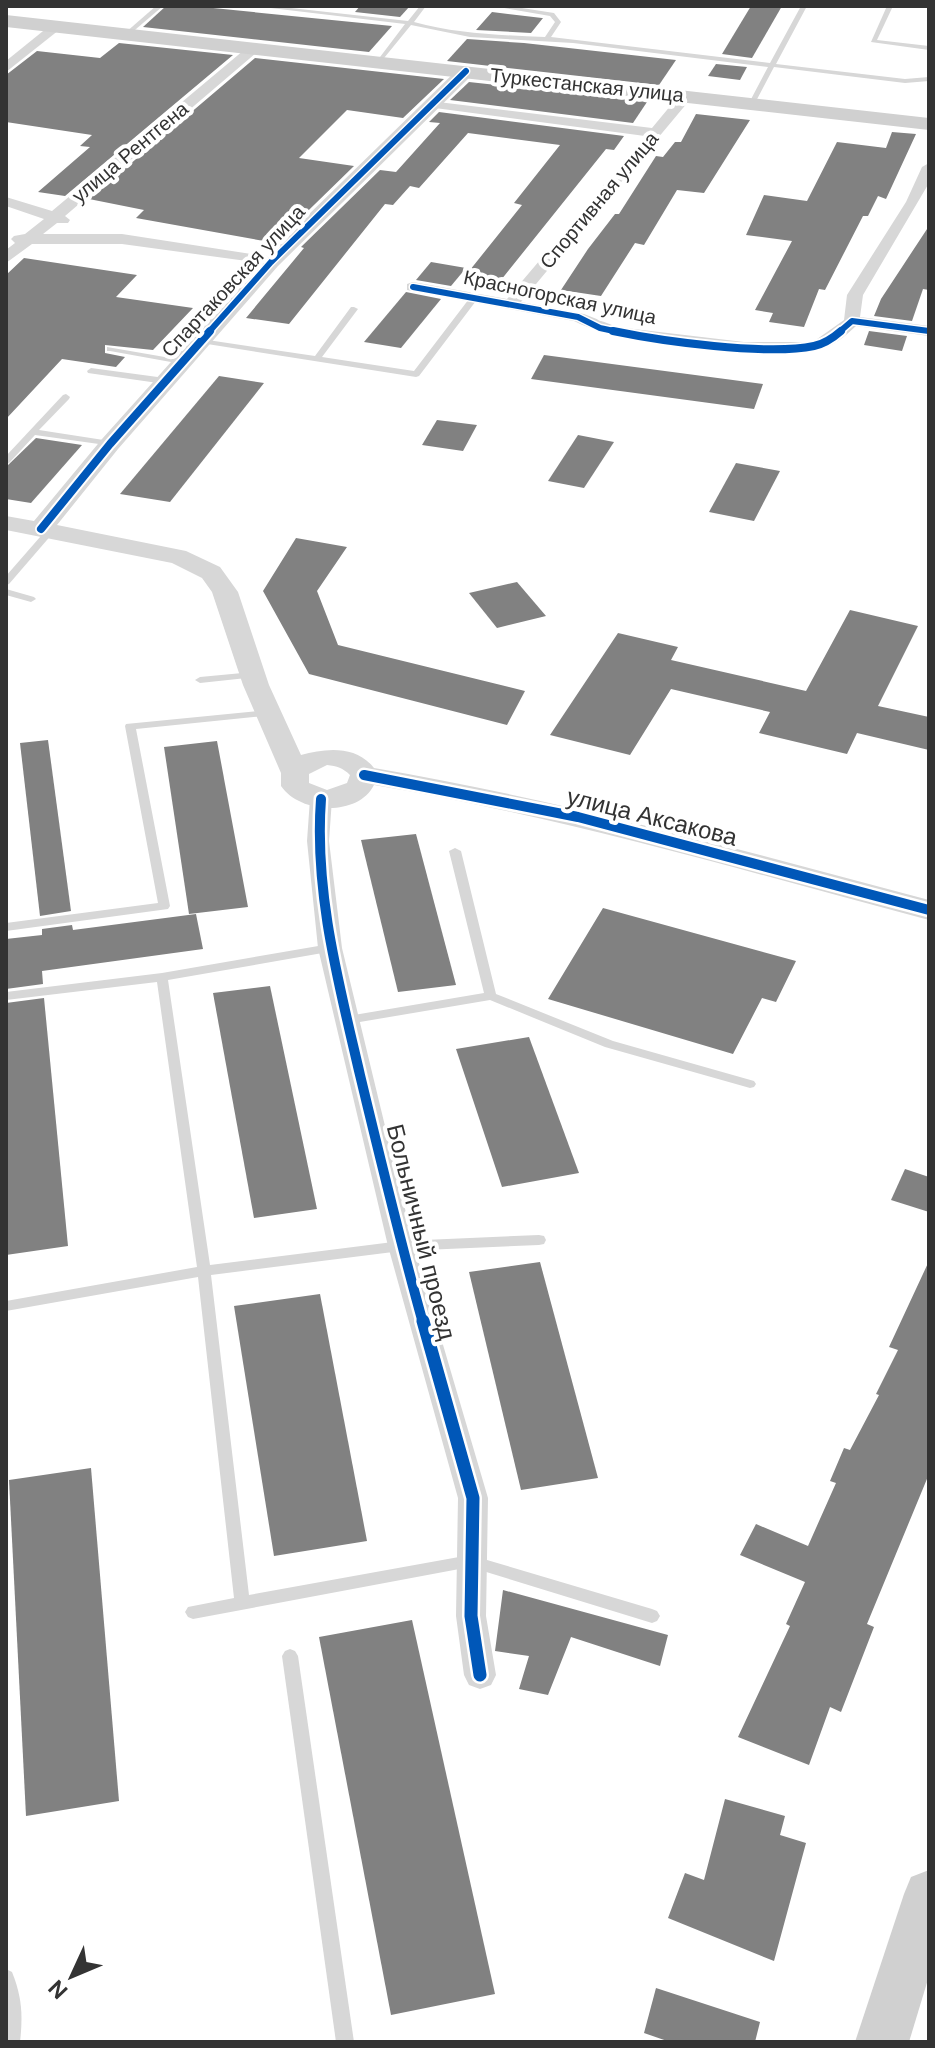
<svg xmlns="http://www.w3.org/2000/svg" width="935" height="2048" font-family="'DM Sans',sans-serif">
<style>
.building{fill:#818181}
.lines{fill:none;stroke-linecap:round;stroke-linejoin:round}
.service{fill:#d7d7d7;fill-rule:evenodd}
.minor{fill:#d7d7d7;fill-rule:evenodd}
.tertiary{fill:#d7d7d7;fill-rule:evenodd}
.secondary{fill:#d0d0d0;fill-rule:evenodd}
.cycleway-far3-casing{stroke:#fff;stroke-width:9}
.cycleway-far2-casing{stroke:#fff;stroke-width:12}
.cycleway-far1-casing{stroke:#fff;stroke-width:15}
.cycleway-casing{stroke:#fff;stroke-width:18}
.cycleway-far3{stroke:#0057b8;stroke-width:6}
.cycleway-far2{stroke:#0057b8;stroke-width:8}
.cycleway-far1{stroke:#0057b8;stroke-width:10}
.cycleway{stroke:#0057b8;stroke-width:13}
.labels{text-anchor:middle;stroke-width:8;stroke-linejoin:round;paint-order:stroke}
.far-street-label{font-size:20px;fill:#333;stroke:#fff}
.street-label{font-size:24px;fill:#333;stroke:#fff}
</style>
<rect width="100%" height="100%" fill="#fff"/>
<!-- building -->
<g class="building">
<polygon points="166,6 193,6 392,26 369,52 143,27"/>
<polygon points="360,6 410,6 400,17 355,12"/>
<polygon points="751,6 782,6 752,58 722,54"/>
<polygon points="492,12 542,18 543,18 531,33 476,30"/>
<polygon points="467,39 524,43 676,60 659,85 447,61"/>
<polygon points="119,43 233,55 65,196 38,192 90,147 80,146 92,135 6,122 6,75 37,51 100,58"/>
<polygon points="255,58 444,79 403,118 347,110 299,158 354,166 275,243 136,218 144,210 89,199"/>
<polygon points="716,64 747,67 740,80 708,76"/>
<polygon points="469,82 647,102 633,123 450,100"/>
<polygon points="439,112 624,136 614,150 606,149 501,280 466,275 522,205 514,203 560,145 468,133 419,188 410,186 393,205 385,204 289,324 246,318 304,248 301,247 380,170 396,172 440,123 429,122"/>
<polygon points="696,114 750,120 704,193 677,190 644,245 635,243 601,296 561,290 588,249 615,214 619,214 656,156 663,157 675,142 681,142"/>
<polygon points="892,132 916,134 886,199 878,196 868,216 863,216 825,290 819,289 804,327 769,322 773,313 755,310 792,241 746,235 764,195 807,201 837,142 886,148"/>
<polygon points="929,226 929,290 923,289 912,321 874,316 881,299"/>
<polygon points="24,258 137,275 116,297 193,308 153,350 105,345 105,353 125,357 116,367 62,359 6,419 6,275"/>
<polygon points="431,262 466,268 451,286 416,280"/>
<polygon points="406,292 441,299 401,348 364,342"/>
<polygon points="869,331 907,336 902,351 864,345"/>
<polygon points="544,355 763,384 754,409 531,379"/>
<polygon points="219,376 264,383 170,502 120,494"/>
<polygon points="437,420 477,425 463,451 422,445"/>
<polygon points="578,435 614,442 584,488 548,481"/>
<polygon points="36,438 82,445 31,503 6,499 6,467"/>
<polygon points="736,463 780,471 754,521 709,512"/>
<polygon points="296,538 347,547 317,591 338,645 525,691 507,725 309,674 263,591"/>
<polygon points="517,582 546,616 497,628 469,593"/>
<polygon points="850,610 918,626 878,706 929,717 929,750 857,733 847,754 759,733 770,712 671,689 630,755 550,735 618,633 678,647 671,660 806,691"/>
<polygon points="48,740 71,911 40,916 20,743"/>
<polygon points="217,741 248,907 189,914 164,747"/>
<polygon points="416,834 456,985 398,992 361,840"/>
<polygon points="603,908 796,961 776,1002 762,998 733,1054 548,999"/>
<polygon points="196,914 203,949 42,971 43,984 6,989 6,939 42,935 42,929 72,925 73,930"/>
<polygon points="270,986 317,1209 254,1218 213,993"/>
<polygon points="44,998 68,1246 6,1255 6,1003"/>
<polygon points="529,1037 579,1173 502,1187 456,1049"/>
<polygon points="905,1169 929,1177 929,1212 891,1200"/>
<polygon points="929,1261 929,1474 867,1624 874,1627 841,1712 830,1707 809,1765 738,1737 790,1626 786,1624 805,1582 740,1555 756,1524 808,1546 836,1483 830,1481 844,1448 850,1450 879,1395 876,1394 898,1350 889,1347"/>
<polygon points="540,1262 598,1478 521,1490 469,1272"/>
<polygon points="320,1294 367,1541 274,1556 234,1306"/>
<polygon points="91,1468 119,1801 26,1816 9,1480"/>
<polygon points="503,1590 668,1635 660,1666 571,1637 548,1695 519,1689 529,1656 495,1651"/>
<polygon points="412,1620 495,1994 391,2015 319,1637"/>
<polygon points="725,1799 785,1816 780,1835 806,1843 774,1961 668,1918 685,1873 704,1880"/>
<polygon points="656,1988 760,2022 755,2042 670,2042 644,2033"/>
</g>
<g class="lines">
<!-- service -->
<g class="service">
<polygon points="156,6 163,6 129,35 125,35 125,33"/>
<path d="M253,6H273L408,21L420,6H426L414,22C457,34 501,35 545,37L555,22L550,16L493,6H509L554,13L561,22L551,37L770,63L801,6H807L776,64L905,79L929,77V81L905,83L774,67L755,103L752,105L749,103L768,67L573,43L470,37L411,25L380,63L377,61L405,24Z"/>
<polygon points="887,6 893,6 877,40 929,46 929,50 871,42"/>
<polygon points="472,295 479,297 419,376 416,377 201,343 197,341 201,339 315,356 351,307 354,307 358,309 322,357 414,371"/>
<polygon points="107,347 182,360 186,362 182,364 110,351 107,351"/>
<polygon points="91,368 165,378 169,381 165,384 88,373 87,371"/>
<polygon points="66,394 70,397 69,399 39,430 110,441 113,442 113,446 35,435 9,463 6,464 6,456 63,395"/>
<polygon points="50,528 55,531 53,533 9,584 6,585 6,576 47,529"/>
<polygon points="6,589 34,597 36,599 31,602 6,595"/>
<polygon points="253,672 257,673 257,677 200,683 195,680 200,677"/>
<polygon points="270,710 274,711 275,713 274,715 136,729 170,906 168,909 6,931 6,923 158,903 125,726 126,724"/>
<polygon points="455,848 461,851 496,994 613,1041 754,1081 756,1084 754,1087 750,1088 605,1047 490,1000 348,1024 344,1023 342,1020 344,1017 348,1016 484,993 449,851"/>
<polygon points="330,944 334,945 336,948 334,951 168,980 210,1265 401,1241 539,1235 544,1236 546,1240 544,1244 539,1245 401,1251 211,1275 249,1595 470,1555 652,1609 657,1611 660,1616 657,1621 652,1623 470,1567 193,1619 188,1617 185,1612 188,1607 234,1598 198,1277 6,1311 6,1301 197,1267 157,982 6,1000 6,992 162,973"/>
<polygon points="290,1649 295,1651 298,1656 354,2042 336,2042 282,1656 285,1651"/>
<path d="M6,1969L12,1972C22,1997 23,2015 20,2042H6Z"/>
</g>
<!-- minor -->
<g class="minor">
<polygon points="53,23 64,26 6,72 6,61"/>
<polygon points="250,45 262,48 65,216 70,220 68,223 57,223 43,234 122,234 271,257 276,259 276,265 122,244 32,244 6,263 6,250 15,243 11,239 14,236 25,234 44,219 6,206 6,197 52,211"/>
<path d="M681,93L693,96L521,302L584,314L617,327L744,342H813L844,320L847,295L906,202L922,167L929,163V183L863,295L860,317L929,326V336L856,326C845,336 834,346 819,350C771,363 618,344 574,321L407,290V284L413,282L507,299L645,136L435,108L428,104L430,101L652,128Z"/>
<polygon points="321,792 332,799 329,841 342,948 414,1246 488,1498 486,1616 496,1675 491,1685 480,1689 469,1685 464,1675 456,1616 458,1498 388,1246 318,948 307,841 310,799"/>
</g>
<!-- tertiary -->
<path class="tertiary" d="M466,66L475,71L472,75L278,266L118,449L57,525L186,551L220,567L238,592L269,685L301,755C326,748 356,745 374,768C562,800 745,851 929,900V920C745,871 562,817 374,785C358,817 300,814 281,786V773L243,685L212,592L202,578L172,563L6,530V516L34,521L102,439L264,258L460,67ZM327,765C337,766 343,768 350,775L347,783L327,790L309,783V774Z"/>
<!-- secondary -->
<g class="secondary">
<polygon points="6,15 929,118 929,130 6,27"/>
<polygon points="929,1870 929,1976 909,2042 855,2042 904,1894 911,1877"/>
</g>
<defs>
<g id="cycleway-far3">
<polyline points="413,287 578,317 600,328 623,333"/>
<polyline points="208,333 271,262 466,71"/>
<polyline points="838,333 852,321 929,331"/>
</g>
<g id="cycleway-far2">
<path d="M613,331C661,341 767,356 814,346C824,344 833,338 841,331"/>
<polyline points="41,529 110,444 210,331"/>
</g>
<g id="cycleway-far1">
<polyline points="364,775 578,817 929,910"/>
<path d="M321,799C314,893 339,984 360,1075C380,1158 400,1241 423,1323"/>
</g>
<polyline id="cycleway" points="423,1321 473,1498 471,1616 480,1675"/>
</defs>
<!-- cycleway-far3 casing -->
<use href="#cycleway-far3" class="cycleway-far3-casing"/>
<!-- cycleway-far2 casing -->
<use href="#cycleway-far2" class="cycleway-far2-casing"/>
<!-- cycleway-far1 casing -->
<use href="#cycleway-far1" class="cycleway-far1-casing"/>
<!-- cycleway casing -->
<use href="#cycleway" class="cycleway-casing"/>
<!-- cycleway-far3 -->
<use href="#cycleway-far3" class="cycleway-far3"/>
<!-- cycleway-far2 -->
<use href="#cycleway-far2" class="cycleway-far2"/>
<!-- cycleway-far1 -->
<use href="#cycleway-far1" class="cycleway-far1"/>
<!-- cycleway -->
<use href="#cycleway" class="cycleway"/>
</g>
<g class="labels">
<!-- far-street labels -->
<g class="far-street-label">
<text transform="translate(587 85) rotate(6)" y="7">Туркестанская улица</text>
<text transform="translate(130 152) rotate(-40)" y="7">улица Рентгена</text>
<text transform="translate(599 200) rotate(-50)" y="7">Спортивная улица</text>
<text transform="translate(233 281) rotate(-47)" y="7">Спартаковская улица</text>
<text transform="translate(560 297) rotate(12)" y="7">Красногорская улица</text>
</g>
<!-- street labels -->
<g class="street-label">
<text transform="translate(652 817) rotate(14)" y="8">улица Аксакова</text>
<text transform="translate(421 1232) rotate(76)" y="8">Больничный проезд</text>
</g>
</g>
<!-- border -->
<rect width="935" height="2048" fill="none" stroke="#333333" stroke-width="16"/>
<!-- north arrow -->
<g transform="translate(72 1976) rotate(226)" stroke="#ffffff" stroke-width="6" paint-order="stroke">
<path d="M0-6L14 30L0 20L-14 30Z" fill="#333333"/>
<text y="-12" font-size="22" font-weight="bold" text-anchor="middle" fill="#333333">N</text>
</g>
</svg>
